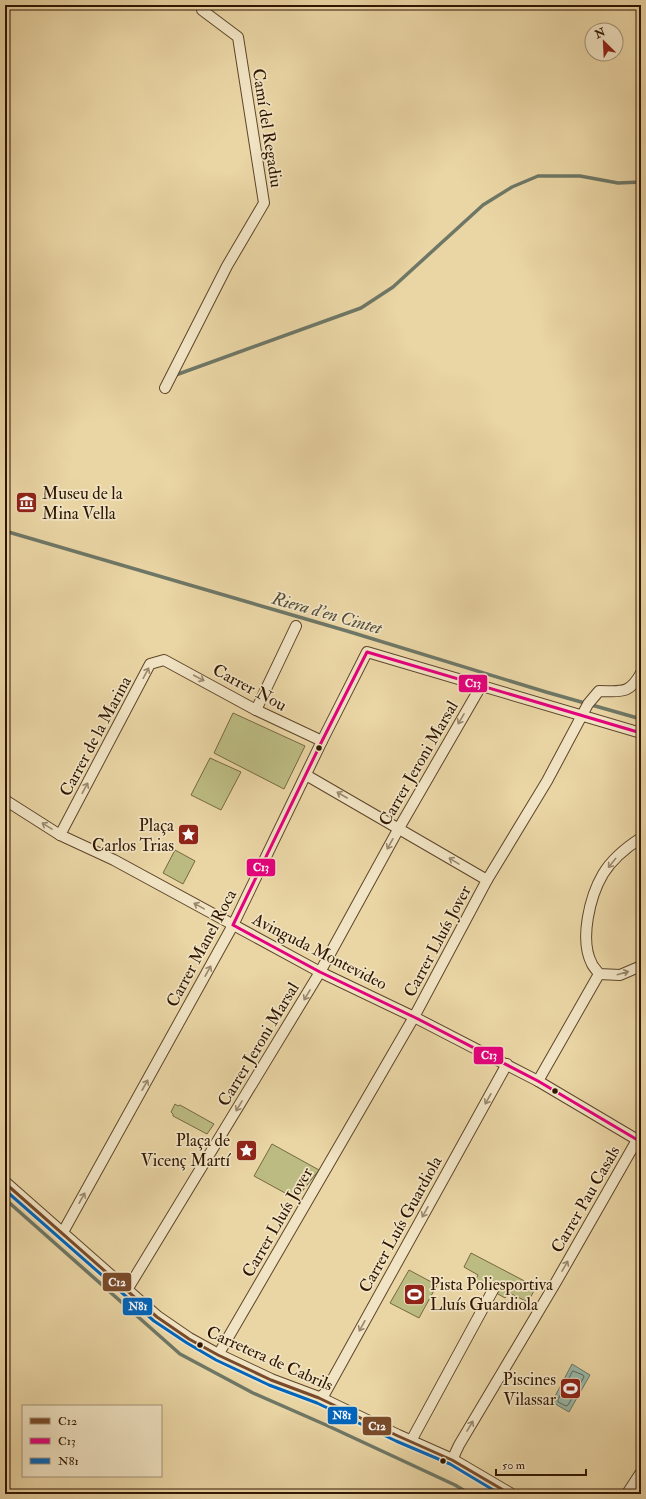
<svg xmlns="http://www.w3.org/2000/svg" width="646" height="1499" font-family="'IM FELL Double Pica',serif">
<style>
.green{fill:#bcbc82;stroke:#766842}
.water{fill:#98b8a9;stroke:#6e7766}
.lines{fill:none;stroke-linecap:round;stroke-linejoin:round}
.shore{stroke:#646655;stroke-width:1}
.stream{stroke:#6e7766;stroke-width:3.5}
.minor-casing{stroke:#5e452a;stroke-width:12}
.tertiary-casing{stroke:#5e452a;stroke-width:14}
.minor{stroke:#f1e4c4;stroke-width:10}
.tertiary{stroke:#f1e4c4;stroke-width:12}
.bus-1-casing{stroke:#f1e4c4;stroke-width:6}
.bus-2-casing{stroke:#f1e4c4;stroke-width:6}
.bus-3-casing{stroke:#f1e4c4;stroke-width:6}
.bus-1{stroke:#7a4b2a;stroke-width:3}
.bus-2{stroke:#e5007d;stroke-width:3}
.bus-3{stroke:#0065bd;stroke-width:3}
.oneway{stroke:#9a876c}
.bus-dot{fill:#2f1501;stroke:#f1e4c4;stroke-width:1.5}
.labels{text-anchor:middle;stroke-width:3.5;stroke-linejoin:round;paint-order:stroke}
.street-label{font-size:17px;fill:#2f1501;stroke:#f1e4c4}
.poi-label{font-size:17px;fill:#2f1501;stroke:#f1e4c4;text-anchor:end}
.water-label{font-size:18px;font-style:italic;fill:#544e3c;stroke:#f1e4c4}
.line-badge{stroke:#f1e4c4;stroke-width:1.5}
.badge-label{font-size:11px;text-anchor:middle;font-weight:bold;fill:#fff}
</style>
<rect width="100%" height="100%" fill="#ead5a4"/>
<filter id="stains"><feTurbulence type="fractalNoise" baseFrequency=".005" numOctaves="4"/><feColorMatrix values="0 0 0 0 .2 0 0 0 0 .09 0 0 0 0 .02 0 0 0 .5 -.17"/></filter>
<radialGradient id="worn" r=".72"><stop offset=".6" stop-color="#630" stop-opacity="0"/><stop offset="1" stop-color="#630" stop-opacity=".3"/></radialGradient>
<!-- green -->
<g class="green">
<polygon points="233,713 305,746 284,789 214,753"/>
<polygon points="210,758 241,772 221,810 191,795"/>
<polygon points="175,850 195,861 183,884 163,873"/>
<polygon points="175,1104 178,1106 180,1105 214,1124 207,1134 173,1116 173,1114 171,1112"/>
<polygon points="272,1144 319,1170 296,1199 254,1176"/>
<polygon points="471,1253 536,1287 528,1302 509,1293 505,1298 475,1281 478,1275 464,1267"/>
<polygon points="409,1270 437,1285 419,1318 390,1303"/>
</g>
<!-- water -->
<polygon class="water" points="572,1364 590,1375 569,1412 552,1402"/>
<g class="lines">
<!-- shore -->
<polygon class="shore" points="573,1371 583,1375 584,1377 568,1405 566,1406 558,1402 558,1400"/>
<!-- stream -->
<g class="stream">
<polyline points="173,376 361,308 393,287 483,205 512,187 538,176 580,176 618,183 641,182"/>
<polyline points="5,531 347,631 546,692 641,719"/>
<polyline points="5,1199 180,1354 253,1393 326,1425 455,1485 470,1494"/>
</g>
<defs>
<g id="minor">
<polyline points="165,388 227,266 264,203 238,37 202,10"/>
<polyline points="256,710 296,626"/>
<polyline points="306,775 487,880"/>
<polyline points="5,800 60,835 114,860 320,972 414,1017 538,1081 641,1142"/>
<polyline points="60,835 150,664 164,660 256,710 322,741"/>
<path d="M641,838C627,847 612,859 603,874C590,896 579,940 592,964C593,967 597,970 599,974L620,975L641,966"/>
<polyline points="538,1081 599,974"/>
<polyline points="63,1232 233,925 322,741 367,652 641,733"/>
<polyline points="127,1290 320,972 399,828 481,686"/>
<path d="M218,1355L414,1017L487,880L547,781L588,704L599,691C621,691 629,695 641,673"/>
<polyline points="319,1398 325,1393 507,1064"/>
<polyline points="411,1441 493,1290"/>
<polyline points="452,1460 459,1445 556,1282 637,1140"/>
</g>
<g id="tertiary">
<polyline points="5,1183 157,1317 189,1339 218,1355 271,1380 319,1398 398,1436 452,1460 510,1494"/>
<polyline points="628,1494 641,1474"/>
</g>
</defs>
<!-- minor casing -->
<use href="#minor" class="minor-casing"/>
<!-- tertiary casing -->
<use href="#tertiary" class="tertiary-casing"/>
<!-- minor -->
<use href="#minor" class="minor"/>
<!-- tertiary -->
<use href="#tertiary" class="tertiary"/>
<defs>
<polyline id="bus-1" points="5,1183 157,1317 189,1339 218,1355 271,1380 319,1398 398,1436 452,1460 510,1494"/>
<polyline id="bus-2" points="641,733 367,652 322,741 233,925 320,972 414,1017 538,1081 641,1142"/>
<polyline id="bus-3" points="5,1190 154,1321 187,1343 216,1360 269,1385 317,1403 396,1441 450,1464 500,1494"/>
</defs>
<!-- bus-1 casing -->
<use href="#bus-1" class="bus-1-casing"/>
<!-- bus-2 casing -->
<use href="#bus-2" class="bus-2-casing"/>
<!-- bus-3 casing -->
<use href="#bus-3" class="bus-3-casing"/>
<!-- bus-1 -->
<use href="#bus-1" class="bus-1"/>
<!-- bus-2 -->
<use href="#bus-2" class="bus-2"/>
<!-- bus-3 -->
<use href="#bus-3" class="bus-3"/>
</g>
<!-- one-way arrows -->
<defs><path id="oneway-shaft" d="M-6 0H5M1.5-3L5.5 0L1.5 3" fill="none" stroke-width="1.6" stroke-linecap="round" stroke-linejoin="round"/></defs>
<g class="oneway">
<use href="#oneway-shaft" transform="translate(146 673) rotate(-62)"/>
<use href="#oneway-shaft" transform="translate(199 678) rotate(28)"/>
<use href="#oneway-shaft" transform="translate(461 719) rotate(120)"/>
<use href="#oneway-shaft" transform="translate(85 788) rotate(-62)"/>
<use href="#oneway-shaft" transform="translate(342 795) rotate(-150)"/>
<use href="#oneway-shaft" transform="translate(47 826) rotate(-148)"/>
<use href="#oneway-shaft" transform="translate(390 844) rotate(119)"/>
<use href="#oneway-shaft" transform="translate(454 861) rotate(-149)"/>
<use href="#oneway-shaft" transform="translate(612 863) rotate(129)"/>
<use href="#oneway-shaft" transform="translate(199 906) rotate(-151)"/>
<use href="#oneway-shaft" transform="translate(208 971) rotate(-61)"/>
<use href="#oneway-shaft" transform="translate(623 973) rotate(-16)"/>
<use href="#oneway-shaft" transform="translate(307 995) rotate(121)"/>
<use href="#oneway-shaft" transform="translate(145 1085) rotate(-61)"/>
<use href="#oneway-shaft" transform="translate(488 1099) rotate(119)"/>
<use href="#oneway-shaft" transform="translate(239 1106) rotate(121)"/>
<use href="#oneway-shaft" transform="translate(82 1198) rotate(-61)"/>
<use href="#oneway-shaft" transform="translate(425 1212) rotate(119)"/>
<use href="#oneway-shaft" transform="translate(565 1266) rotate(-60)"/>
<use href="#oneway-shaft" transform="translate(362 1326) rotate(119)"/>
<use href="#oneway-shaft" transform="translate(470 1426) rotate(-59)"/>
</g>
<!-- icons -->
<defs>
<symbol id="museum-square" viewBox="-11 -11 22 22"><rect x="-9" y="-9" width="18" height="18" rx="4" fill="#8f2418" stroke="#f1e4c4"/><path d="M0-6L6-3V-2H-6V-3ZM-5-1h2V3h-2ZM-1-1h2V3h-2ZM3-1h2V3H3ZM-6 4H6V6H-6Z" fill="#fff"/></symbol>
<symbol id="sight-square" viewBox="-11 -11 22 22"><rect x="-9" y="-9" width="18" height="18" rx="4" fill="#8f2418" stroke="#f1e4c4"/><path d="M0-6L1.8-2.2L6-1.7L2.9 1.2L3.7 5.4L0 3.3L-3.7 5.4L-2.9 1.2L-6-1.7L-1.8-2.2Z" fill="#fff"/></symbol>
<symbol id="stadium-square" viewBox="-11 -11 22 22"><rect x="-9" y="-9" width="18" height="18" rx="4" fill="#8f2418" stroke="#f1e4c4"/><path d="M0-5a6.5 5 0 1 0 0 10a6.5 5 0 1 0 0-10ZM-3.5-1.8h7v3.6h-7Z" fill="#fff"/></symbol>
</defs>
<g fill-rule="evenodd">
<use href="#museum-square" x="14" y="490" width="25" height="25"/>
<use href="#sight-square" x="176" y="822" width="25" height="25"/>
<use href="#sight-square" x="234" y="1138" width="25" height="25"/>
<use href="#stadium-square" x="402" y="1282" width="25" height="25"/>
<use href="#stadium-square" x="558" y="1376" width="25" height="25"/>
</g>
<!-- markers -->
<g class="bus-dot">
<circle cx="319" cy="748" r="3.5"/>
<circle cx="555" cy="1091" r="3.5"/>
<circle cx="200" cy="1345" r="3.5"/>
<circle cx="443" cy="1461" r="3.5"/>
</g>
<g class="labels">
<!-- street labels -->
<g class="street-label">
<text transform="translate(268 128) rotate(81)" y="6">Camí del Regadiu</text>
<text transform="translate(250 687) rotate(28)" y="6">Carrer Nou</text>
<text transform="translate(95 736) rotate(-62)" y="6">Carrer de la Marina</text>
<text transform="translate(418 763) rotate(-60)" y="6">Carrer Jeroni Marsal</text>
<text transform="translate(437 941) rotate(-62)" y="6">Carrer Lluís Jover</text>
<text transform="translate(201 948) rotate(-62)" y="6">Carrer Manel Roca</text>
<text transform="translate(320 951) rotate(27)" y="6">Avinguda Montevideo</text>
<text transform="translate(258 1044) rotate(-59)" y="6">Carrer Jeroni Marsal</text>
<text transform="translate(585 1199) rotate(-60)" y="6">Carrer Pau Casals</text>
<text transform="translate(277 1222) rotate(-60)" y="6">Carrer Lluís Jover</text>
<text transform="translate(400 1224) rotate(-61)" y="6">Carrer Luís Guardiola</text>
<text transform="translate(270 1358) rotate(24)" y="6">Carretera de Cabrils</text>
</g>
<!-- poi labels -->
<g class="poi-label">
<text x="42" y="499" text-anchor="start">Museu de la<tspan x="42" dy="20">Mina Vella</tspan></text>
<text x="174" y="831">Plaça<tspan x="174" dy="20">Carlos Trias</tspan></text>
<text x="230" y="1146">Plaça de<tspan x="230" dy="20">Vicenç Martí</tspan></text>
<text x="430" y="1290" text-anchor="start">Pista Poliesportiva<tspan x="430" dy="20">Lluís Guardiola</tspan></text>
<text x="556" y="1385">Piscines<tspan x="556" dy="20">Vilassar</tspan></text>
</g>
<!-- water labels -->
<g class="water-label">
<text transform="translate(327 613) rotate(16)" y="6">Riera d'en Cintet</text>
</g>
</g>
<g class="line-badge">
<rect x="458" y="674" width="30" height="19" rx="4" fill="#e5007d"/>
<rect x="246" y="858" width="30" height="19" rx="4" fill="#e5007d"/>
<rect x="473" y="1046" width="31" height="19" rx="4" fill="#e5007d"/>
<rect x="102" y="1272" width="30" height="20" rx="4" fill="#7a4b2a"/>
<rect x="122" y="1297" width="31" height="19" rx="4" fill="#0065bd"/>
<rect x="327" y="1406" width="31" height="19" rx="4" fill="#0065bd"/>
<rect x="362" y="1416" width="30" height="20" rx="4" fill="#7a4b2a"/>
</g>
<g class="badge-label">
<text x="473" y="687">C13</text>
<text x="261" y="871">C13</text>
<text x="489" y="1059">C13</text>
<text x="117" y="1286">C12</text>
<text x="138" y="1310">N81</text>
<text x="342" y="1419">N81</text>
<text x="377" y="1430">C12</text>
</g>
<!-- margin -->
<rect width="646" height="1499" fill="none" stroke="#ead5a4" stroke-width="20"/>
<rect x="6" y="6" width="634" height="1487" fill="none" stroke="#2f1501" stroke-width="2"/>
<rect x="10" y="10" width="626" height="1479" fill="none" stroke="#2f1501"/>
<!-- legend -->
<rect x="22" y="1405" width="140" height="72" fill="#f1e4c4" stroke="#a39176"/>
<rect x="30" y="1418" width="20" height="6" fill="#7a4b2a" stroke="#a39176"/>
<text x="58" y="1425" font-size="12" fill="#2f1501">C12</text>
<rect x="30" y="1438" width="20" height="6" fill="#e5007d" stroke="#a39176"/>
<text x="58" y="1445" font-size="12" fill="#2f1501">C13</text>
<rect x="30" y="1458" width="20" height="6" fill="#0065bd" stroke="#a39176"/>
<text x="58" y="1465" font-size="12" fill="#2f1501">N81</text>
<!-- north arrow -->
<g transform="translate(604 42) rotate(336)"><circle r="19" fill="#f1e4c4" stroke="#a39176"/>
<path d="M0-3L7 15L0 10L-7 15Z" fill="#8f2418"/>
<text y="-6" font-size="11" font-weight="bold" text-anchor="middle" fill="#2f1501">N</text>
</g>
<!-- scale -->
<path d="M496 1469v6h90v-6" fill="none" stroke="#2f1501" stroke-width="2"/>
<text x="502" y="1469" font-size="12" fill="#2f1501" stroke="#f1e4c4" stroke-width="3" paint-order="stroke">50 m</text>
<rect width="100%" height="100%" filter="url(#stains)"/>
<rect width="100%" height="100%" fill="url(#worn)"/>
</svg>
